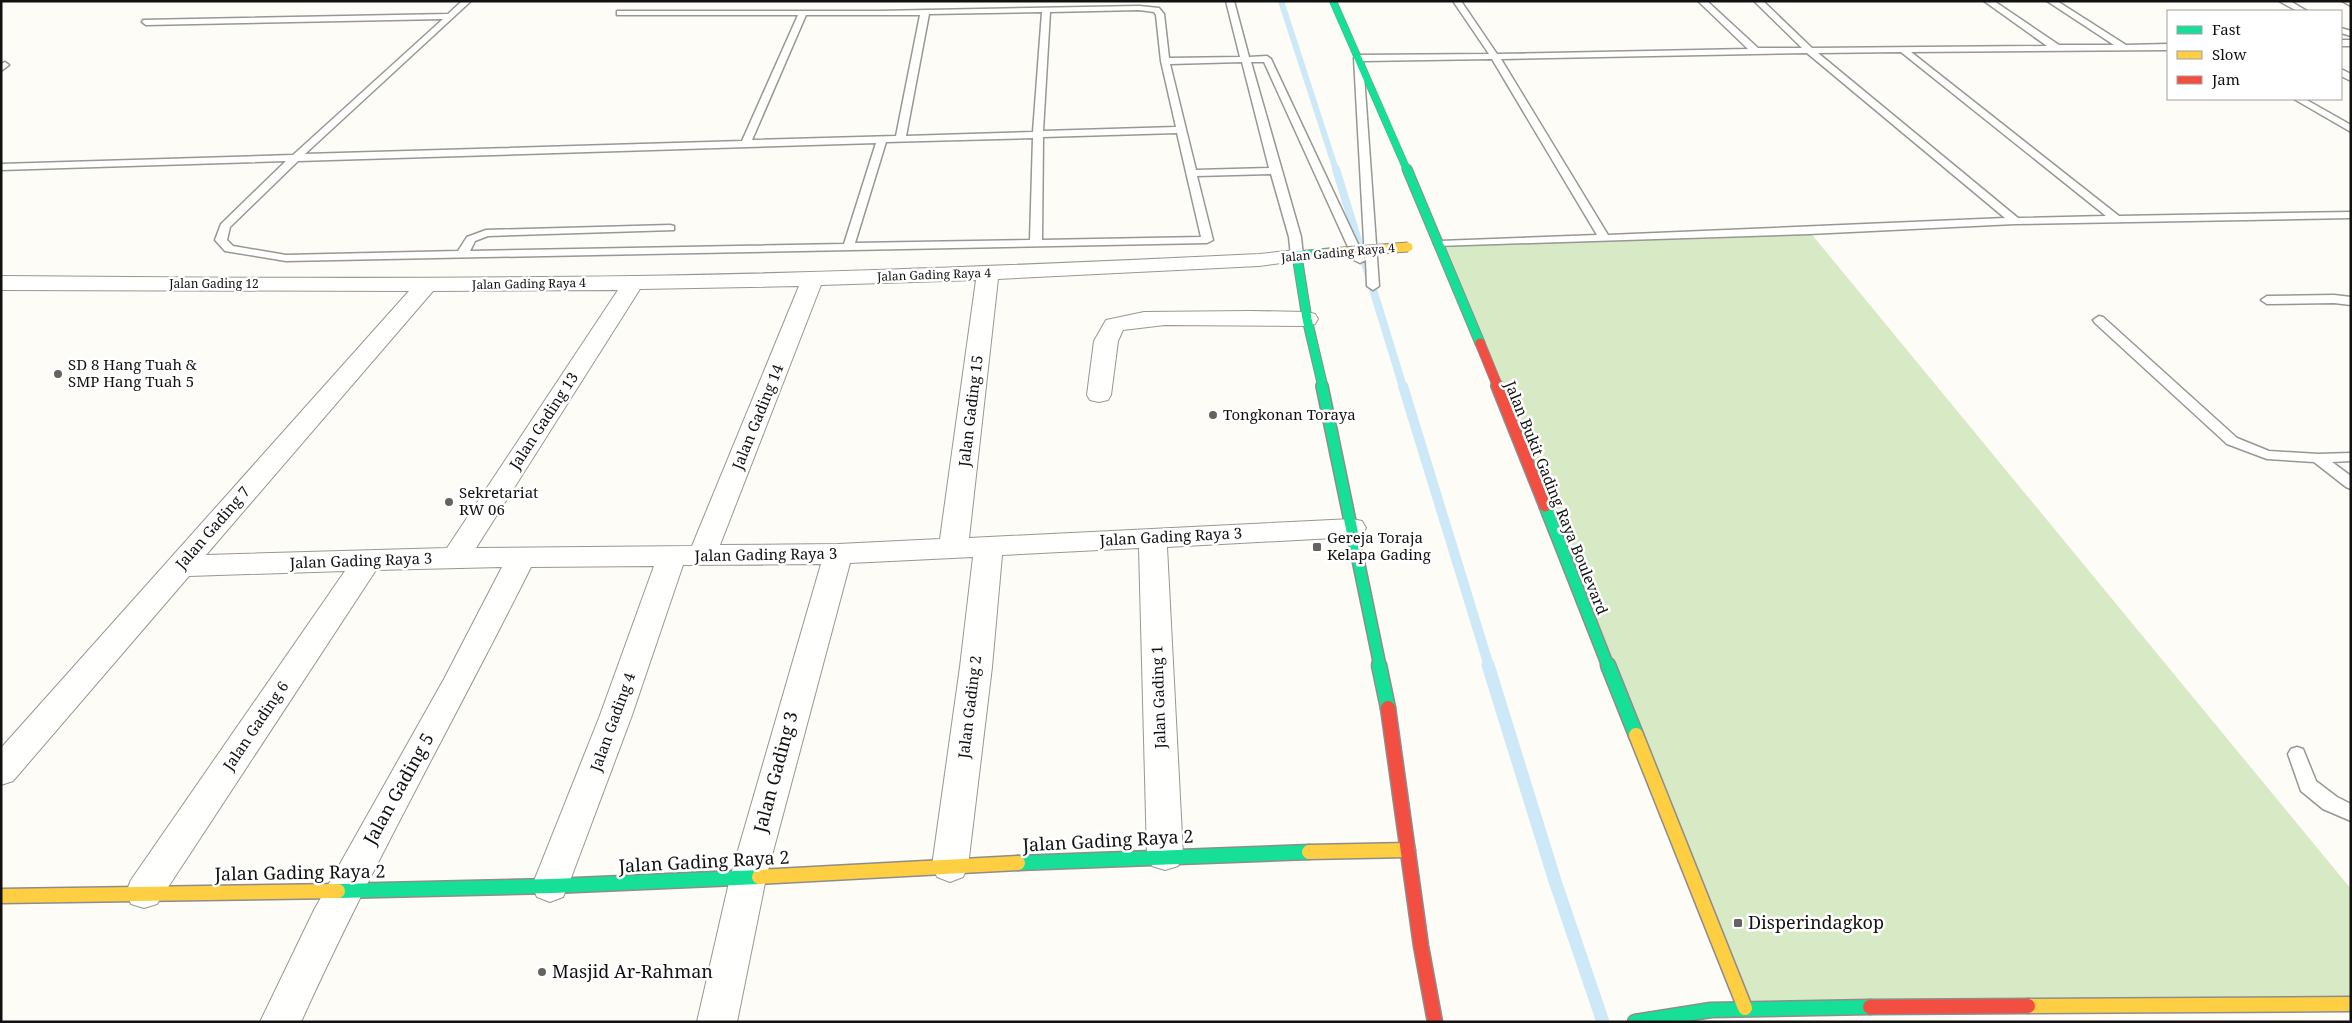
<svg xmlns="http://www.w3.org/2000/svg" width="2352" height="1023" font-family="'Noto Serif',serif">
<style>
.forest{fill:#d8eac5}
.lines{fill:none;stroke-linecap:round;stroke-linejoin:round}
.stream-far3{stroke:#cde8f7;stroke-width:6}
.stream-far2{stroke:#cde8f7;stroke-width:8}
.stream-far1{stroke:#cde8f7;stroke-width:10}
.stream{stroke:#cde8f7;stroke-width:13}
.lane-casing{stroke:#979795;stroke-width:3}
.street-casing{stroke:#979795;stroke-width:2}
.fast-far3-casing{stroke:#8e8d8b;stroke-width:8}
.fast-far2-casing{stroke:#8e8d8b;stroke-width:11}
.fast-far1-casing{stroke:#8e8d8b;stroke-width:14}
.fast-casing{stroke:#8e8d8b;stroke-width:17}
.slow-casing{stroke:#8e8d8b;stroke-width:17}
.jam-far2-casing{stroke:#8e8d8b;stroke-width:11}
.jam-far1-casing{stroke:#8e8d8b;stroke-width:14}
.jam-casing{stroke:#8e8d8b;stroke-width:17}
.lane{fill:#fffffe;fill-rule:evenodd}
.street{fill:#fffffe;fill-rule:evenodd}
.fast-far3{stroke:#16e098;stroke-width:7}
.fast-far2{stroke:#16e098;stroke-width:9}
.fast-far1{stroke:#16e098;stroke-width:11}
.fast{stroke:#16e098;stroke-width:14}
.slow{stroke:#ffcf43;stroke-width:14}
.jam-far2{stroke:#f24e42;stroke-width:9}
.jam-far1{stroke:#f24e42;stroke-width:11}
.jam{stroke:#f24e42;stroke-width:14}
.slow-bridge-casing{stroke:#8e8d8b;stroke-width:11;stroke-linecap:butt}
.slow-bridge{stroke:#ffcf43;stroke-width:9}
.poi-dot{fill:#646362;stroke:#fff;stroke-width:2}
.labels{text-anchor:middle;stroke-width:5;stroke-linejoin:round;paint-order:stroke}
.far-street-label{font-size:12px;fill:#111;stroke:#fff}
.poi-label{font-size:15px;fill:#111;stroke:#fff;text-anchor:start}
.street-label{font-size:15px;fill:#111;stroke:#fff}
.near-street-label{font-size:18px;fill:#111;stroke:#fff}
.near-poi-label{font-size:18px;fill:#111;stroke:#fff;text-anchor:start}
</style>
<rect width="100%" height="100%" fill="#fdfcf7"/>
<!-- forest -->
<polygon class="forest" points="1809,231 2351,889 2351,1001 1745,1008 1440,244"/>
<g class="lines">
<!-- stream-far3 -->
<polyline class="stream-far3" points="1281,1 1336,170"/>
<!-- stream-far2 -->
<polyline class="stream-far2" points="1336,169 1403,387"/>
<!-- stream-far1 -->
<polyline class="stream-far1" points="1403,386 1489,666"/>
<!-- stream -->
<polyline class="stream" points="1488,665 1555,881 1603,1022"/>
<defs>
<g id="lane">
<path d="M462,1H471L305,154L742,141L798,15H617V11H877L1139,6L1159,8L1164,14L1169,58L1240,57L1226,1H1234L1249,57L1267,56L1271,59L1365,259L1354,58L1358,55L1489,54L1453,1H1461L1497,54L1748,49L1698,1H1707L1758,48H1802L1754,1H1763L1812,48L2047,46L1984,1H1994L2059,45H2114L2047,1H2057L2126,45L2168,44V50L1911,52L2119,216L2351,212V218L2015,224L1809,234L1436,246L1434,244L1440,241L1597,235L1492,59L1363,61L1379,286L1373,290L1367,286L1366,260L1360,263L1354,260L1264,62H1251L1301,237L1303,256L1297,259L1291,256L1289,237L1271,174L1197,176L1213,240L1207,243L286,261L225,251L215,240L221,224L286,161L1,170V164L293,155L443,19L146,25L142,22L143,20L448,14ZM1139,10L1154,12L1156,15L1161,61L1176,127L1043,131L1050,12ZM1042,12L1033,132L906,136L929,14ZM806,15H920L896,136L752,140ZM1901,52L2106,216L2018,218L1818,53ZM1807,53L2005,218L1608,235L1501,59ZM1242,62L1269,168L1196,170L1170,64ZM1177,133L1201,237L1042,240L1043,137ZM1033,138L1030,240L855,243L886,142ZM876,143L844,244L470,251L475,241L488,236L674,230V226L670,225L486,230L467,237L458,251L286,255L233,246L227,240L230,227L298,161Z"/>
<polygon points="2279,1 2290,1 2307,11 2297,11"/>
<polygon points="2342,1 2351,1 2351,6"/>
<polygon points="2341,28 2351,31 2351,36 2341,33"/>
<rect x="2341" y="40" width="10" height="6"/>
<polygon points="5,62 9,65 1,71 1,64"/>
<polygon points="2341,69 2351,74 2351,81 2341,76"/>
<polygon points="2294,99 2305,99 2351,125 2351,132"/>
<polygon points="2334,295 2351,297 2351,305 2334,303 2267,304 2261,300 2267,296"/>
<polygon points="2099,316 2103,317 2237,438 2269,451 2318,454 2351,453 2351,461 2332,462 2351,476 2351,489 2346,487 2314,462 2267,459 2227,444 2095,323 2093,320"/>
<polygon points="2297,747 2303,749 2316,781 2337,797 2351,804 2351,821 2323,809 2301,791 2288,754 2291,749"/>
</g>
<g id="street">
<path d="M1297,250L1304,252L1308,256L1304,260L1259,266L998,279L969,538L1352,519L1362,521L1366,528L1362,535L1352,537L1167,547L1183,855L1178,866L1165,870L1152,866L1147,855L1139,548L1002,555L992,667L968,866L963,877L950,882L937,877L932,866L960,667L973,557L850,563L766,878L737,1022H697L730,878L821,564L683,565L631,718L568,886L563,897L550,902L537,897L532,886L599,718L654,566L531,567C455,719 371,867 301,1022H260L314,910L444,679L502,567L376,570L157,904L144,908L131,904L126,892L131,880L345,571L189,576L13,781L1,785V748L409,291L1,290V276C212,278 423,279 634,276C842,273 1051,264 1259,254ZM976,280L940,539L838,544L720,545L821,285ZM799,286L692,546L476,548L640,289ZM618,290L447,548L206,555L433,291Z"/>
<polygon points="1251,311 1307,312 1315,314 1318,319 1315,324 1307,326 1165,325 1123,330 1118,341 1111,395 1108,400 1099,402 1090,400 1087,395 1094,341 1106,320 1144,312"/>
</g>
<polyline id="fast-far3" points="1333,1 1407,170"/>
<g id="fast-far2">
<polyline points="1407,169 1480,343"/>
<polyline points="1323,387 1307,319 1297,256 1329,253"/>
</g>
<g id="fast-far1">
<polyline points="1322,386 1380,666"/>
<polyline points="1545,506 1608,666"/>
</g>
<g id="fast">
<polyline points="1379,665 1388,708"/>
<polyline points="1608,665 1636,735"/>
<polyline points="1018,863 1309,852"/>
<polyline points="338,891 553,886 759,877"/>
<polyline points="1635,1022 1711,1010 1870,1007"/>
</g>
<g id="slow">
<polyline points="1636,735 1745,1008"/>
<polyline points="1309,852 1408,850"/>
<polyline points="759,877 1018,863"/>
<polyline points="1,896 338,891"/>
<polyline points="2028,1006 2351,1004"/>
</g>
<polyline id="jam-far2" points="1480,343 1498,387"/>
<polyline id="jam-far1" points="1497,386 1545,506"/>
<g id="jam">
<polyline points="1388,708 1421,946 1435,1022"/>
<polyline points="1870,1007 2028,1006"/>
</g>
</defs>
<!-- lane casing -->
<use href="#lane" class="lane-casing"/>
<!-- street casing -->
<use href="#street" class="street-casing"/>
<!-- fast-far3 casing -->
<use href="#fast-far3" class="fast-far3-casing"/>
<!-- fast-far2 casing -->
<use href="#fast-far2" class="fast-far2-casing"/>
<!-- fast-far1 casing -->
<use href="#fast-far1" class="fast-far1-casing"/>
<!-- fast casing -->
<use href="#fast" class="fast-casing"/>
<!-- slow casing -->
<use href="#slow" class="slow-casing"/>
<!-- jam-far2 casing -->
<use href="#jam-far2" class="jam-far2-casing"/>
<!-- jam-far1 casing -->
<use href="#jam-far1" class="jam-far1-casing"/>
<!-- jam casing -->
<use href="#jam" class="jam-casing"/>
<!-- lane -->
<use href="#lane" class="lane"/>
<!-- street -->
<use href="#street" class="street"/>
<!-- fast-far3 -->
<use href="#fast-far3" class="fast-far3"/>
<!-- fast-far2 -->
<use href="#fast-far2" class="fast-far2"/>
<!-- fast-far1 -->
<use href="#fast-far1" class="fast-far1"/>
<!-- fast -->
<use href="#fast" class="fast"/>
<!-- slow -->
<use href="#slow" class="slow"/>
<!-- jam-far2 -->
<use href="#jam-far2" class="jam-far2"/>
<!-- jam-far1 -->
<use href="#jam-far1" class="jam-far1"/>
<!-- jam -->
<use href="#jam" class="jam"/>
<defs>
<polyline id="slow-bridge" points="1329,253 1408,247"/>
</defs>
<!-- slow-bridge casing -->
<use href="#slow-bridge" class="slow-bridge-casing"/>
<!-- slow-bridge -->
<use href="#slow-bridge" class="slow-bridge"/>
</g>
<!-- markers -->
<g class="poi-dot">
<circle cx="58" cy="374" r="5"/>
<circle cx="1213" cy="415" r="5"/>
<circle cx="449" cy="502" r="5"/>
<rect x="1312" y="542" width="10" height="10" rx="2.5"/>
<rect x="1733" y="918" width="10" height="10" rx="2.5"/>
<circle cx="542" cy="972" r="5"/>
</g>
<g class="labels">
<!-- far-street labels -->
<g class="far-street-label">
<text transform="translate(1338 253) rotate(-5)" y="4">Jalan Gading Raya 4</text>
<text transform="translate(934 275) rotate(-2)" y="4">Jalan Gading Raya 4</text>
<text x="214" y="288">Jalan Gading 12</text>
<text transform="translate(529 284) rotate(-1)" y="4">Jalan Gading Raya 4</text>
</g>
<!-- poi labels -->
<g class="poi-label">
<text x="68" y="370">SD 8 Hang Tuah &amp;<tspan x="68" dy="17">SMP Hang Tuah 5</tspan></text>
<text x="1223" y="420">Tongkonan Toraya</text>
<text x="459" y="498">Sekretariat<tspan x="459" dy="17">RW 06</tspan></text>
<text x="1327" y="543">Gereja Toraja<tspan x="1327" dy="17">Kelapa Gading</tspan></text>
</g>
<!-- street labels -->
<g class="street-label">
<text transform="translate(971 411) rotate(-83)" y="5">Jalan Gading 15</text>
<text transform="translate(758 417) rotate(-68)" y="5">Jalan Gading 14</text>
<text transform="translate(544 421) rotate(-57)" y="5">Jalan Gading 13</text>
<text transform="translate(1556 498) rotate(68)" y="5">Jalan Bukit Gading Raya Boulevard</text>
<text transform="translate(213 528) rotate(-49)" y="5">Jalan Gading 7</text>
<text transform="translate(1171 537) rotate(-3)" y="5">Jalan Gading Raya 3</text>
<text transform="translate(766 555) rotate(-1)" y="5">Jalan Gading Raya 3</text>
<text transform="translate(361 561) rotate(-2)" y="5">Jalan Gading Raya 3</text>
<text transform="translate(1159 697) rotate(-92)" y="5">Jalan Gading 1</text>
<text transform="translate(970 707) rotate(-83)" y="5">Jalan Gading 2</text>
<text transform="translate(613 722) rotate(-70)" y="5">Jalan Gading 4</text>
<text transform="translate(256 726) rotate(-56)" y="5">Jalan Gading 6</text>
</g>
<!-- near-street labels -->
<g class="near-street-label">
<text transform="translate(776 772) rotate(-75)" y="6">Jalan Gading 3</text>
<text transform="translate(399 789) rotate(-61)" y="6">Jalan Gading 5</text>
<text transform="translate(1108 841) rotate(-3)" y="6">Jalan Gading Raya 2</text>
<text transform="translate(704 862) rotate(-3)" y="6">Jalan Gading Raya 2</text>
<text transform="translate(300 873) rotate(-1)" y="6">Jalan Gading Raya 2</text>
</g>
<!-- near-poi labels -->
<g class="near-poi-label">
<text x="1748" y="929">Disperindagkop</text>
<text x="552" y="978">Masjid Ar-Rahman</text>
</g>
</g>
<!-- border -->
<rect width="2352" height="1023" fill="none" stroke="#111111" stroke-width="5"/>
<!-- legend -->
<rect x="2167" y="10" width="175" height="90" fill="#ffffff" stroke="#a0a0a0"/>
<rect x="2177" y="26" width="25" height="8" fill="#16e098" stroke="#a0a0a0"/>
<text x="2212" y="35" font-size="15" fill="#111111">Fast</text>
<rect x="2177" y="51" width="25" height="8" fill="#ffcf43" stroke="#a0a0a0"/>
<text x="2212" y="60" font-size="15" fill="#111111">Slow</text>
<rect x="2177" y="76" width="25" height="8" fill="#f24e42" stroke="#a0a0a0"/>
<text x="2212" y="85" font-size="15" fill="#111111">Jam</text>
</svg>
